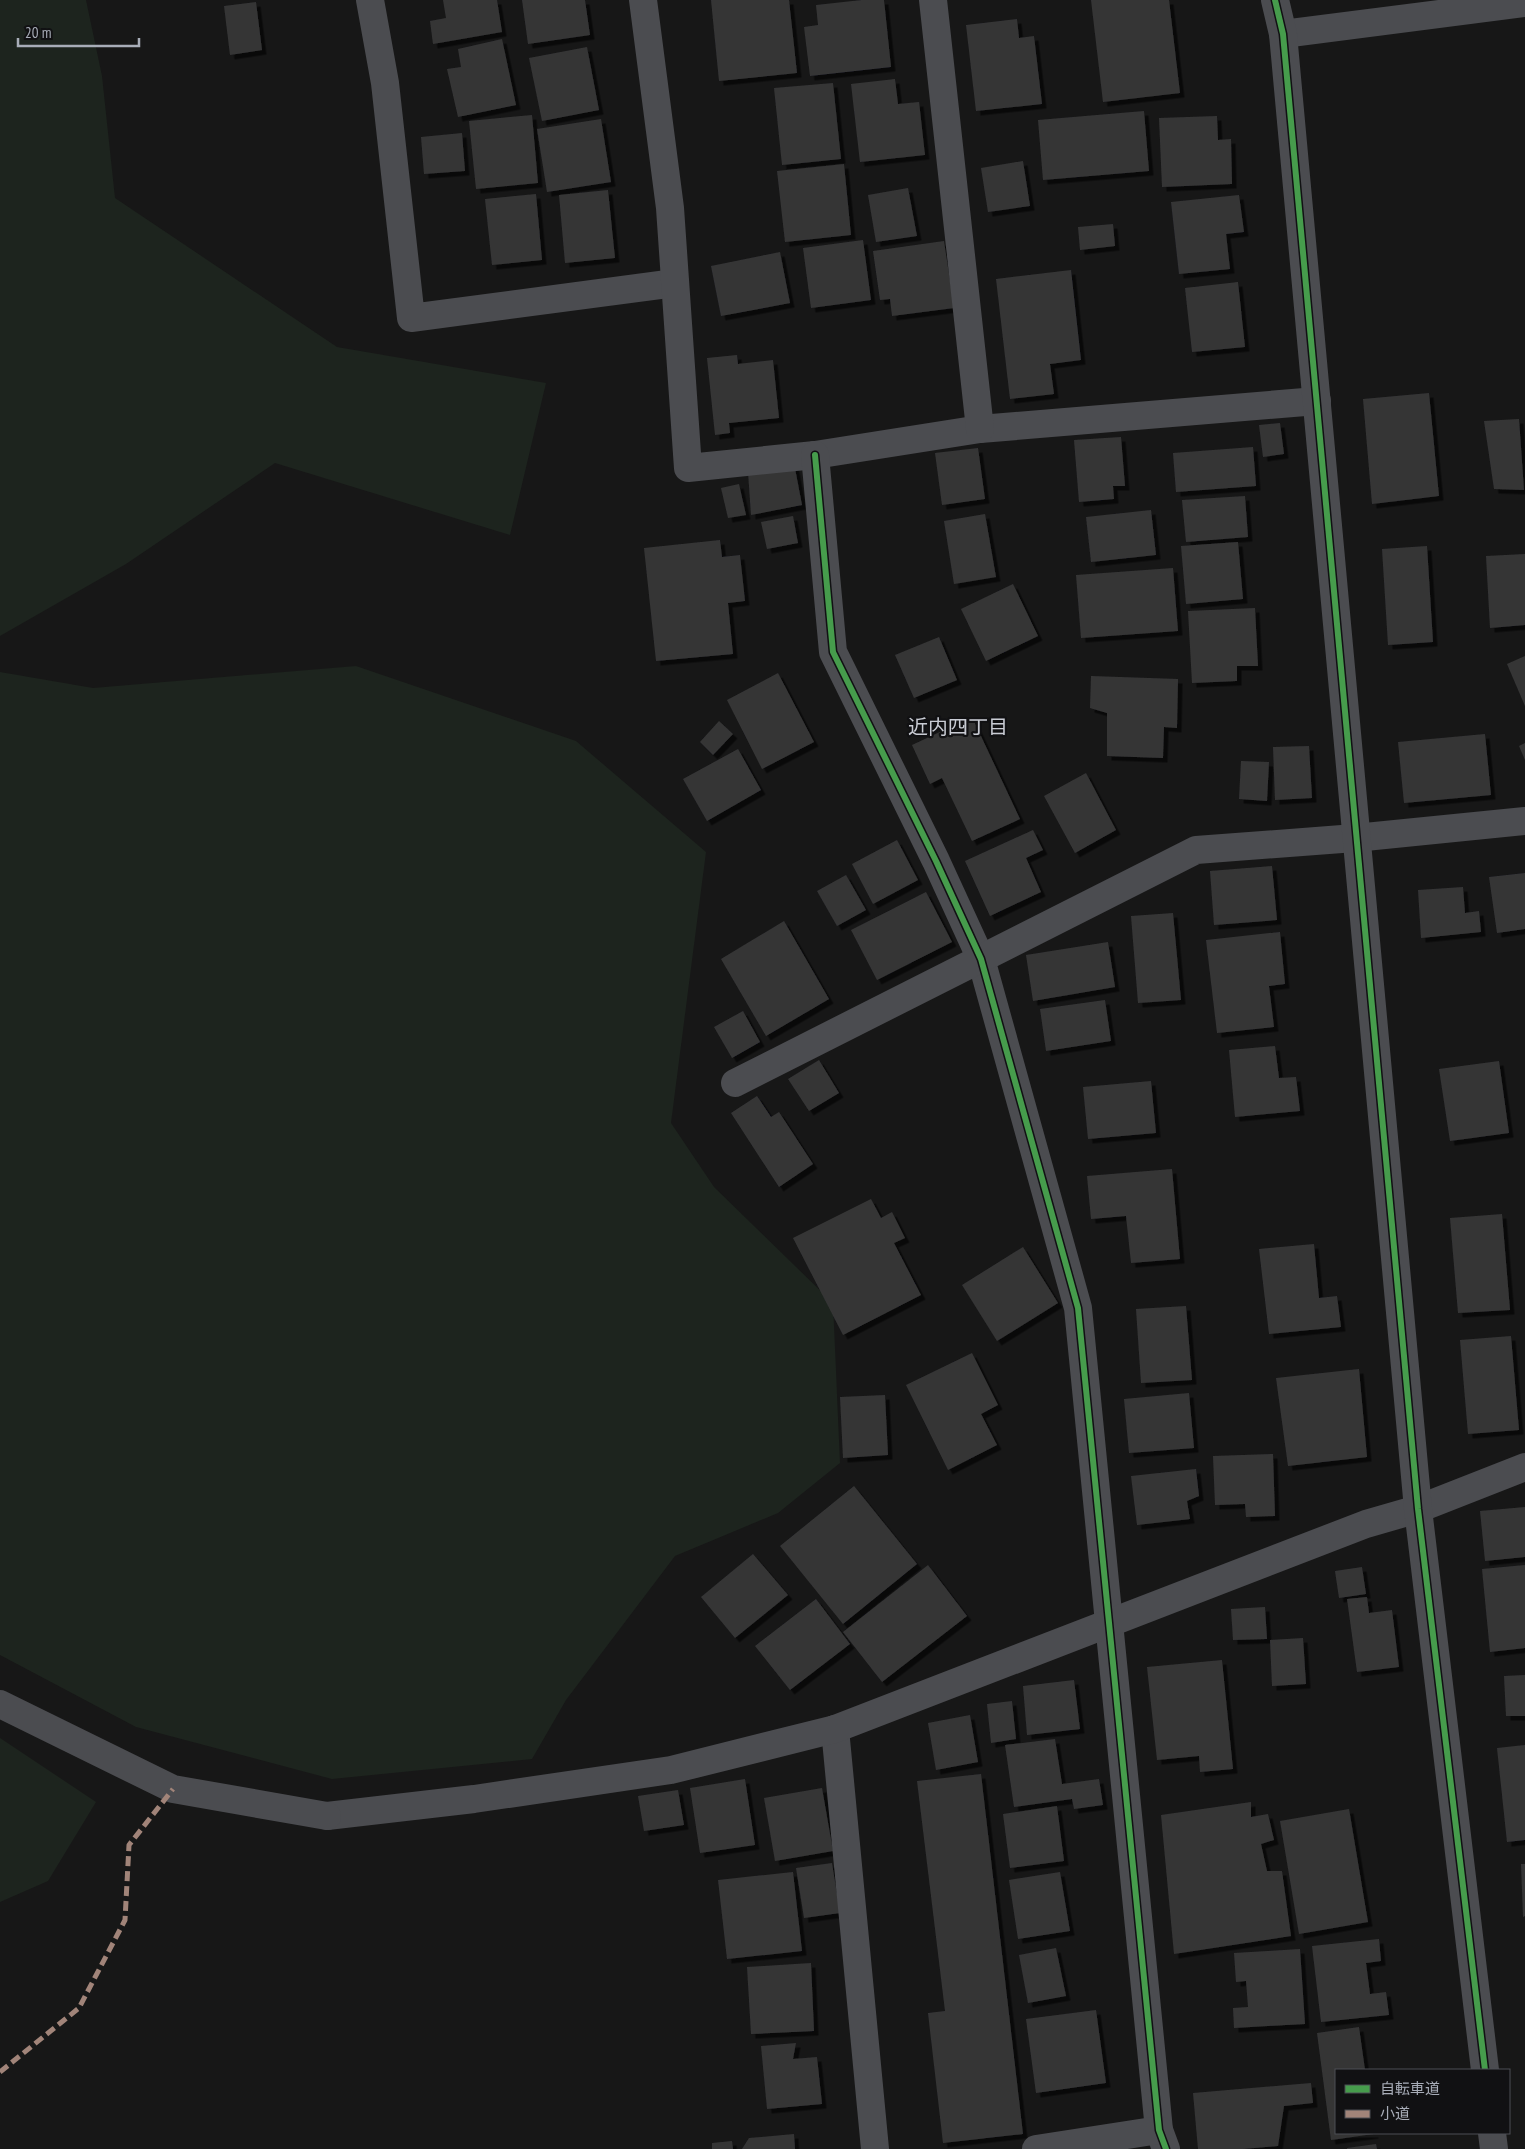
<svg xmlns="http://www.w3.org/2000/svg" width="1525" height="2149" font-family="'PT Sans Narrow','Noto Sans JP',sans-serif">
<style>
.green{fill:#1d241e}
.building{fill:#353536;filter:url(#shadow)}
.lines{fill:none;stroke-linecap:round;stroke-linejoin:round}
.minor{stroke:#4b4c50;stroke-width:28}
.tertiary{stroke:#4b4c50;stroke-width:28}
.quiet{stroke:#a18479;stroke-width:5;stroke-dasharray:10 5;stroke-linecap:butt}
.cycleway-casing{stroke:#111113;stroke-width:9}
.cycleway{stroke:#469c4c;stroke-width:6}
.labels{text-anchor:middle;stroke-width:4.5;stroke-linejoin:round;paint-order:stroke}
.neighbourhood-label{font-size:20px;fill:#c9ccd4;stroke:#111113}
</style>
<defs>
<filter id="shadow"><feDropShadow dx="4.5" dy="4.5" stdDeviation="0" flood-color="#0009"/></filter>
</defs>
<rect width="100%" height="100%" fill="#171717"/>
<!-- green -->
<g class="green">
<polygon points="0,0 86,0 102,76 115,198 337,347 546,383 510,535 275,463 126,564 0,636"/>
<polygon points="356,666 576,741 706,852 671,1123 714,1187 833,1303 840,1463 778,1513 675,1556 566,1700 532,1759 332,1779 136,1727 0,1655 0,672 93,688"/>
<polygon points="0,1738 96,1802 48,1881 0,1902"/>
</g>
<!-- building -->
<g class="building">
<polygon points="443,0 497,0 502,32 433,44 430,21 446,18"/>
<polygon points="522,0 585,0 590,35 528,44"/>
<polygon points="711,0 789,0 797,73 719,81"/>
<polygon points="862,0 884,0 891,67 810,76 804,27 818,25 816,5"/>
<polygon points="1091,0 1169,0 1180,93 1103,102"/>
<polygon points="256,2 262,50 230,55 224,6"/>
<polygon points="1017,19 1019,38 1034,36 1042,104 976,111 966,25"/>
<polygon points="502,39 516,105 458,117 447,69 461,67 458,49"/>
<polygon points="587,47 599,110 542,121 529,58"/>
<polygon points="895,79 898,104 919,102 925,155 860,162 851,84"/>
<polygon points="833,83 841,159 782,165 774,88"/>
<polygon points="1144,111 1149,171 1043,180 1038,120"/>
<polygon points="532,115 538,183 476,189 469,121"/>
<polygon points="1217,116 1218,140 1231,139 1232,184 1162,187 1159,118"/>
<polygon points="601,119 611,182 547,192 537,129"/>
<polygon points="462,133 465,171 424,174 421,137"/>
<polygon points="1023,161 1030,206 988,212 981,168"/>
<polygon points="844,164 851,235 785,242 777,171"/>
<polygon points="908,188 917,236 876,242 868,195"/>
<polygon points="608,190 615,258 565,263 559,195"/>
<polygon points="536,194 542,260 492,265 485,199"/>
<polygon points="1239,195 1244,232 1226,234 1230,269 1179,274 1171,202"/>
<polygon points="1113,224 1115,246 1080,250 1078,227"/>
<polygon points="863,240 871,300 811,308 803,248"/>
<polygon points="944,241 954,308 892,316 890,299 880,300 873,251"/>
<polygon points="780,252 790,303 721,316 711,266"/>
<polygon points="1071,270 1081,360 1050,364 1054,394 1010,399 996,279"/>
<polygon points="1238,282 1245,347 1192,352 1185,288"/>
<polygon points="737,355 738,364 773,360 779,418 729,423 730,433 715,435 707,358"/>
<polygon points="1429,393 1439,496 1372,504 1363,399"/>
<polygon points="1519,419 1524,490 1494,489 1484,421"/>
<polygon points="1280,423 1284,454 1263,457 1259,425"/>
<polygon points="1121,437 1125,486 1113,486 1114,499 1079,502 1074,440"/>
<polygon points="1253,447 1256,486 1176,492 1173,453"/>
<polygon points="978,448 985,499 942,505 935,453"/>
<polygon points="794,463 802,505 751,515 748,472"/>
<polygon points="739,484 746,515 728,518 721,488"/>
<polygon points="1245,496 1248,537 1186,542 1182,500"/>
<polygon points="1151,510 1156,555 1091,562 1086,517"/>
<polygon points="985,514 996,577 954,584 944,521"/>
<polygon points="793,516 798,543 767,549 761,522"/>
<polygon points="720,540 722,557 740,555 745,601 728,603 733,654 656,661 644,548"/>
<polygon points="1238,542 1243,599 1186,604 1181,546"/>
<polygon points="1427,546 1433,642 1388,645 1382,549"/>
<polygon points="1525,554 1525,625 1490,628 1486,556"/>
<polygon points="1173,568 1178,631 1081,638 1076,575"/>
<polygon points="1013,584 1038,636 986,661 961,609"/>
<polygon points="1255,608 1258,666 1237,666 1237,681 1192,683 1188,611"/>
<polygon points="939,637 957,680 914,698 895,655"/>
<polygon points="1525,656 1525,706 1507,664"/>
<polygon points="778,673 814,742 762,769 727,700"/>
<polygon points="1091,676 1178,679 1177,728 1164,727 1163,758 1107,756 1107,713 1090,708"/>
<polygon points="972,717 1020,819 972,841 942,778 930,784 912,745"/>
<polygon points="719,721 733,734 713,755 700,742"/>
<polygon points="1485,734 1491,795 1404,803 1398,742"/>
<polygon points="1525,743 1525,760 1519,746"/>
<polygon points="1309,746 1312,798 1275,800 1273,747"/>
<polygon points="738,749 761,790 707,821 683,779"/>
<polygon points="1241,761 1269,762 1267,801 1239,799"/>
<polygon points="1086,773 1116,830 1075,853 1044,796"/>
<polygon points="1033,830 1043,850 1026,858 1041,892 990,916 965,861"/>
<polygon points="897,840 918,880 873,904 852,864"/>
<polygon points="1272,866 1277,920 1214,925 1210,871"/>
<polygon points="1525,873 1525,929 1497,933 1489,877"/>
<polygon points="846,875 866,910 837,926 817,891"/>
<polygon points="1463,887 1465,913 1479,911 1481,932 1421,938 1418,890"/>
<polygon points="926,892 952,942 877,980 851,930"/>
<polygon points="1173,913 1181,1000 1138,1003 1131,916"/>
<polygon points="784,921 829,999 766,1036 721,959"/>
<polygon points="1280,932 1285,984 1269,986 1274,1027 1217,1033 1206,940"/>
<polygon points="1108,942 1115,987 1033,1001 1026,955"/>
<polygon points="1105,1000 1111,1041 1046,1051 1040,1009"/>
<polygon points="743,1011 760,1042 732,1058 714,1027"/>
<polygon points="1275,1046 1279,1078 1296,1077 1300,1111 1235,1117 1229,1050"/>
<polygon points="819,1060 839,1093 809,1111 788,1079"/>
<polygon points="1499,1061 1509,1133 1450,1141 1439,1069"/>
<polygon points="1151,1081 1156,1133 1088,1139 1083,1087"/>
<polygon points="757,1096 771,1117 779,1112 813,1164 779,1187 731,1113"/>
<polygon points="1172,1169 1180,1259 1131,1263 1126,1216 1091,1219 1087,1176"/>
<polygon points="871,1199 881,1218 892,1212 905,1238 894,1243 921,1295 843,1335 793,1238"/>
<polygon points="1502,1214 1510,1310 1458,1313 1450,1218"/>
<polygon points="1314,1244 1319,1298 1337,1296 1341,1327 1269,1334 1259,1249"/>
<polygon points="1023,1247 1058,1303 997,1341 962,1285"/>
<polygon points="1186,1306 1192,1380 1141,1383 1136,1309"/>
<polygon points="1511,1336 1519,1430 1468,1434 1460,1340"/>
<polygon points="972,1353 998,1405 981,1414 997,1445 948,1470 906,1385"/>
<polygon points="1359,1369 1367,1457 1288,1466 1276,1378"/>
<polygon points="1189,1393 1194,1448 1129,1453 1124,1399"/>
<polygon points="885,1395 888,1455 843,1458 840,1397"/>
<polygon points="1273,1454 1275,1516 1246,1517 1245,1504 1215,1505 1213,1456"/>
<polygon points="1196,1469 1199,1496 1187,1501 1190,1519 1137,1525 1131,1476"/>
<polygon points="854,1486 917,1564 843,1624 780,1546"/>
<polygon points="1525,1507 1525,1557 1485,1561 1480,1511"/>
<polygon points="753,1554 788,1595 735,1638 701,1597"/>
<polygon points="928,1565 967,1616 882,1682 843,1632"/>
<polygon points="1525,1565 1525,1648 1490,1652 1482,1569"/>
<polygon points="1362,1567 1366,1594 1339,1598 1335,1571"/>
<polygon points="1367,1597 1369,1613 1392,1610 1399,1667 1357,1672 1347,1599"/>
<polygon points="816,1599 850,1644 790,1690 755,1646"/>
<polygon points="1265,1607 1267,1639 1233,1640 1231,1609"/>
<polygon points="1303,1638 1306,1684 1272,1686 1270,1640"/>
<polygon points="1222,1660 1233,1769 1200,1772 1199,1756 1157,1760 1147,1667"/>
<polygon points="1525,1675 1525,1716 1506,1716 1504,1676"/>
<polygon points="1074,1680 1080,1729 1027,1735 1023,1686"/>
<polygon points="1012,1701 1016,1739 991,1743 987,1704"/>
<polygon points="970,1715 978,1762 936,1770 928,1723"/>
<polygon points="1055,1739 1062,1784 1099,1779 1103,1805 1074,1809 1072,1799 1014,1807 1005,1745"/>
<polygon points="1525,1745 1525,1840 1507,1842 1497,1748"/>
<polygon points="981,1774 1023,2134 943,2143 928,2013 945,2011 917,1781"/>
<polygon points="745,1779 755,1845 700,1853 690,1788"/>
<polygon points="822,1788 833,1851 775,1861 764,1798"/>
<polygon points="678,1790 684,1825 644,1831 638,1796"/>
<polygon points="1251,1802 1251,1817 1268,1814 1274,1840 1261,1844 1267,1871 1282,1871 1291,1936 1174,1954 1161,1815"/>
<polygon points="1057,1806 1064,1861 1010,1868 1003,1814"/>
<polygon points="1349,1809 1368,1922 1299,1934 1280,1821"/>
<polygon points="832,1863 840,1913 804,1918 796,1868"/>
<polygon points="1521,1864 1525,1864 1525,1916 1523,1917"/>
<polygon points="793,1872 802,1951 727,1959 718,1880"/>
<polygon points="1060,1872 1070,1931 1018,1939 1009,1880"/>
<polygon points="1379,1939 1381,1961 1366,1963 1370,1994 1386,1992 1389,2015 1321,2022 1312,1946"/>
<polygon points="1056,1948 1066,1996 1028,2003 1019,1955"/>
<polygon points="1300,1949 1305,2024 1234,2028 1233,2008 1248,2007 1246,1981 1236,1982 1234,1953"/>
<polygon points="811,1963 814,2031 751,2034 747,1967"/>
<polygon points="1096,2010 1106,2083 1036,2093 1026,2019"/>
<polygon points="1359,2027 1365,2070 1336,2070 1336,2133 1374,2133 1374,2134 1331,2140 1317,2033"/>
<polygon points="796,2043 793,2059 817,2057 822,2104 767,2109 761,2046"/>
<polygon points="1311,2083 1313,2103 1284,2106 1278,2146 1243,2149 1198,2149 1193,2093"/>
<polygon points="794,2134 795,2149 742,2149 749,2138"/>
<polygon points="732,2141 733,2149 712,2149 712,2143"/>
<polygon points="1376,2144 1377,2149 1347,2149 1347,2148"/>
</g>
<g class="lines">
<!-- minor -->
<g class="minor">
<polyline points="370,0 385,83 411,318 675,283"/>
<polyline points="643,0 670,208 688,468 815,455 980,429 1317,401"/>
<polyline points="933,0 980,429"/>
<polyline points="1283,34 1525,3"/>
<polyline points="815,455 833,652 936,861 981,959 1078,1308 1159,2130 1166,2149"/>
<polyline points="735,1083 1196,850 1355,838 1525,821"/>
<polyline points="835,1729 875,2149"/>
<polyline points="327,1816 474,1799 671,1770 835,1729 1366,1524 1418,1509 1525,1467"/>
<polyline points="1036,2149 1159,2130"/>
</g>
<!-- tertiary -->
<g class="tertiary">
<polyline points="1275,0 1283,34 1418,1509 1485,2070"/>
<polyline points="0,1704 173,1789 327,1816"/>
<polyline points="1492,2133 1494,2149"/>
</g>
<!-- quiet -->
<polyline class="quiet" points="0,2072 79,2008 125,1920 129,1845 173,1789"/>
<defs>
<g id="cycleway">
<polyline points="1275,0 1283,34 1418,1509 1485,2070"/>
<polyline points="815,455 833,652 936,861 981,959 1078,1308 1159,2130 1166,2149"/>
</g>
</defs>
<!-- cycleway casing -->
<use href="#cycleway" class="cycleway-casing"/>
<!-- cycleway -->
<use href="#cycleway" class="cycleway"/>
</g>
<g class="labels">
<!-- neighbourhood labels -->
<g class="neighbourhood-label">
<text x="958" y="734">近内四丁目</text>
</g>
</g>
<!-- legend -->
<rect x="1335" y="2069" width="175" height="65" fill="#111113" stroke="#4d4f55"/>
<rect x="1345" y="2085" width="25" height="8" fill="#469c4c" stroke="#4d4f55"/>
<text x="1380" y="2094" font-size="15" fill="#a8adb8">自転車道</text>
<rect x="1345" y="2110" width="25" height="8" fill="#a18479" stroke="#4d4f55"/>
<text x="1380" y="2119" font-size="15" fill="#a8adb8">小道</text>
<!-- scale -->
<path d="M18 38v8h121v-8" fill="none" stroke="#a8adb8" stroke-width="2.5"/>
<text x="25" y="38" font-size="15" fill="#a8adb8" stroke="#111113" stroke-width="4" paint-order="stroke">20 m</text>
</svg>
